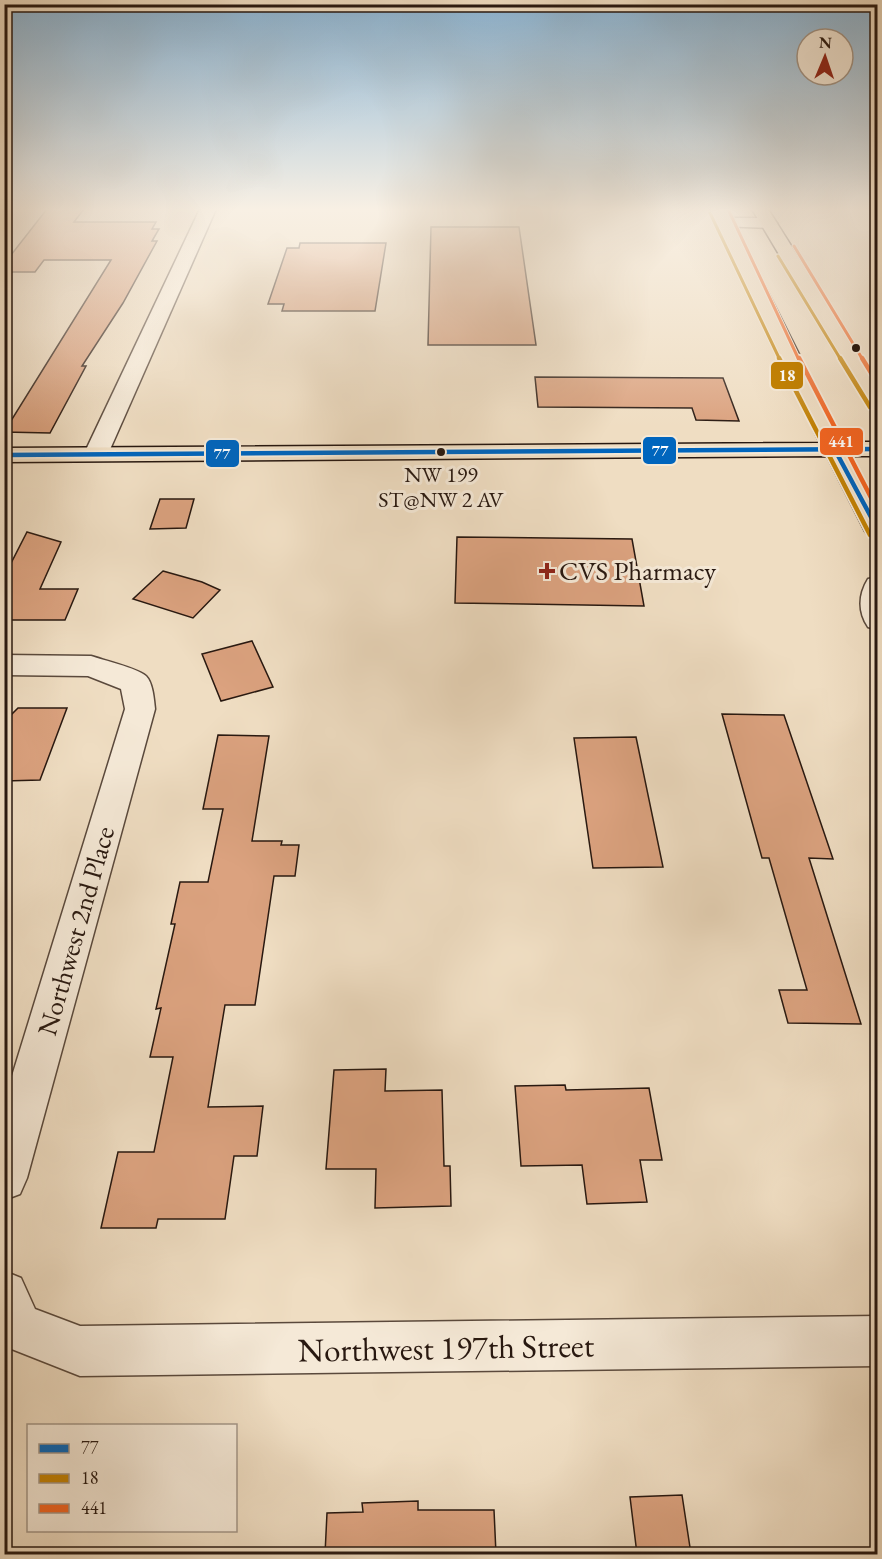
<svg xmlns="http://www.w3.org/2000/svg" width="882" height="1559" font-family="'EB Garamond',serif">
<style>
.building{fill:#dba27f;stroke:#281810;stroke-width:1.5}
.lines{fill:none;stroke-linecap:round;stroke-linejoin:round}
.minor-casing{stroke:#5a493c;stroke-width:3}
.major-casing{stroke:#281810;stroke-width:3}
.minor{fill:#f5e9d7;fill-rule:evenodd}
.major{fill:#efddc2;fill-rule:evenodd}
.bus-1-casing{stroke:#f5e9d7;stroke-width:8}
.bus-2-far1-casing{stroke:#f5e9d7;stroke-width:5}
.bus-2-casing{stroke:#f5e9d7;stroke-width:8}
.bus-3-far1-casing{stroke:#f5e9d7;stroke-width:5}
.bus-3-casing{stroke:#f5e9d7;stroke-width:8}
.bus-1{stroke:#0065bd;stroke-width:4.5}
.bus-2-far1{stroke:#c38204;stroke-width:3}
.bus-2{stroke:#c38204;stroke-width:4.5}
.bus-3-far1{stroke:#f26522;stroke-width:3}
.bus-3{stroke:#f26522;stroke-width:4.5}
.bus-dot{fill:#281810;stroke:#f5e9d7;stroke-width:2}
.poi-dot{fill:#8f2418;stroke:#f5e9d7;stroke-width:2}
.labels{text-anchor:middle;stroke-width:6;stroke-linejoin:round;paint-order:stroke}
.far-bus-label{font-size:22px;fill:#281810;stroke:#f5e9d7}
.poi-label{font-size:27px;fill:#281810;stroke:#f5e9d7;text-anchor:start}
.street-label{font-size:27px;fill:#281810;stroke:#f5e9d7}
.near-street-label{font-size:33px;fill:#281810;stroke:#f5e9d7}
.line-badge{stroke:#f5e9d7;stroke-width:2}
.badge-label{font-size:16px;text-anchor:middle;font-weight:bold;fill:#fff}
</style>
<rect width="100%" height="100%" fill="#efddc2"/>
<filter id="stains"><feTurbulence type="fractalNoise" baseFrequency=".00333" numOctaves="4"/><feColorMatrix values="0 0 0 0 .2 0 0 0 0 .09 0 0 0 0 .02 0 0 0 .5 -.17"/></filter>
<radialGradient id="worn" r=".72"><stop offset=".6" stop-color="#630" stop-opacity="0"/><stop offset="1" stop-color="#630" stop-opacity=".3"/></radialGradient>
<!-- building -->
<g class="building">
<polygon points="47,209 84,209 74,222 156,222 152,229 159,229 152,241 157,241 123,303 82,366 86,366 50,433 4,432 111,260 44,260 35,272 4,272 4,264"/>
<polygon points="431,227 519,227 536,345 428,345"/>
<polygon points="300,243 386,243 375,311 282,311 284,304 268,304 287,248 299,248"/>
<polygon points="535,377 723,378 739,421 696,420 692,408 538,407"/>
<polygon points="160,499 194,499 186,528 150,529"/>
<polygon points="27,532 61,542 40,589 78,589 65,620 4,620 4,577"/>
<polygon points="457,537 632,539 644,606 455,603"/>
<polygon points="163,571 202,582 220,590 193,618 133,599"/>
<polygon points="252,641 273,687 221,701 202,654"/>
<polygon points="18,708 67,708 40,780 4,781 4,731 11,715"/>
<polygon points="722,714 784,715 833,859 809,858 861,1024 788,1023 779,990 807,990 769,858 762,858"/>
<polygon points="218,735 269,736 252,841 282,841 281,845 299,845 295,876 274,876 255,1005 225,1005 208,1107 263,1106 257,1156 234,1156 225,1219 158,1219 156,1228 101,1228 118,1152 154,1152 173,1057 150,1057 161,1008 156,1009 175,924 171,924 180,882 208,882 223,809 203,809"/>
<polygon points="636,737 663,867 593,868 574,738"/>
<polygon points="386,1069 385,1091 442,1090 444,1166 450,1166 451,1206 375,1208 376,1169 326,1169 334,1070"/>
<polygon points="565,1085 566,1090 649,1088 662,1160 640,1160 647,1202 587,1204 582,1165 521,1166 515,1086"/>
<polygon points="682,1495 691,1554 637,1554 630,1497"/>
<polygon points="418,1501 418,1510 494,1510 496,1554 325,1554 327,1513 363,1512 362,1503"/>
</g>
<g class="lines">
<defs>
<g id="minor">
<polygon points="200,209 216,209 108,454 104,459 88,459 84,454"/>
<polygon points="725,218 769,218 777,223 769,228 719,226 717,223 719,220"/>
<path d="M878,577V630L868,627C858,612 858,595 868,579Z"/>
<path d="M4,655L91,656C103,660 137,668 146,676C153,683 154,700 155,709L27,1178L20,1194L4,1200V1102L125,709L121,689L88,676L4,675Z"/>
<polygon points="4,1271 21,1278 35,1309 80,1326 878,1316 878,1366 80,1376 4,1346"/>
</g>
<g id="major">
<polygon points="710,209 726,209 843,442 878,442 878,456 850,456 878,506 878,538 869,536 865,531 827,456 4,462 4,448 820,443"/>
<polygon points="752,209 768,209 878,384 878,408 870,407 867,402"/>
</g>
</defs>
<!-- minor casing -->
<use href="#minor" class="minor-casing"/>
<!-- major casing -->
<use href="#major" class="major-casing"/>
<!-- minor -->
<use href="#minor" class="minor"/>
<!-- major -->
<use href="#major" class="major"/>
<defs>
<g id="bus-1">
<polyline points="835,450 878,530"/>
<polyline points="4,455 878,449"/>
</g>
<g id="bus-2-far1">
<polyline points="710,213 780,360"/>
<polyline points="778,256 841,360"/>
</g>
<g id="bus-2">
<polyline points="779,358 870,535"/>
<polyline points="840,358 870,407"/>
</g>
<g id="bus-3-far1">
<polyline points="728,209 799,360"/>
<polyline points="794,246 863,360"/>
</g>
<g id="bus-3">
<polyline points="799,358 878,511"/>
<polyline points="862,358 878,384"/>
</g>
</defs>
<!-- bus-1 casing -->
<use href="#bus-1" class="bus-1-casing"/>
<!-- bus-2-far1 casing -->
<use href="#bus-2-far1" class="bus-2-far1-casing"/>
<!-- bus-2 casing -->
<use href="#bus-2" class="bus-2-casing"/>
<!-- bus-3-far1 casing -->
<use href="#bus-3-far1" class="bus-3-far1-casing"/>
<!-- bus-3 casing -->
<use href="#bus-3" class="bus-3-casing"/>
<!-- bus-1 -->
<use href="#bus-1" class="bus-1"/>
<!-- bus-2-far1 -->
<use href="#bus-2-far1" class="bus-2-far1"/>
<!-- bus-2 -->
<use href="#bus-2" class="bus-2"/>
<!-- bus-3-far1 -->
<use href="#bus-3-far1" class="bus-3-far1"/>
<!-- bus-3 -->
<use href="#bus-3" class="bus-3"/>
</g>
<!-- sky -->
<linearGradient id="sky" x2="0" y2="1"><stop stop-color="#8bb6d7"/><stop offset="0.49" stop-color="#f8f0e4"/><stop offset="1" stop-color="#f8f0e4" stop-opacity="0"/></linearGradient>
<rect width="882" height="427" fill="url(#sky)"/>
<!-- markers -->
<g class="bus-dot">
<circle cx="856" cy="348" r="5"/>
<circle cx="441" cy="452" r="5"/>
</g>
<path class="poi-dot" d="M544 562h6v6h6v6h-6v6h-6v-6h-6v-6h6z"/>
<g class="labels">
<!-- far-bus labels -->
<g class="far-bus-label">
<text x="441" y="482">NW 199<tspan x="441" dy="25">ST@NW 2 AV</tspan></text>
</g>
<!-- poi labels -->
<g class="poi-label">
<text x="559" y="580">CVS Pharmacy</text>
</g>
<!-- street labels -->
<g class="street-label">
<text transform="translate(76 931) rotate(-74)" y="9">Northwest 2nd Place</text>
</g>
<!-- near-street labels -->
<g class="near-street-label">
<text transform="translate(446 1347) rotate(-1)" y="12">Northwest 197th Street</text>
</g>
</g>
<g class="line-badge">
<rect x="770" y="361" width="34" height="29" rx="6" fill="#c38204"/>
<rect x="819" y="427" width="45" height="29" rx="6" fill="#f26522"/>
<rect x="642" y="436" width="35" height="29" rx="6" fill="#0065bd"/>
<rect x="205" y="439" width="35" height="29" rx="6" fill="#0065bd"/>
</g>
<g class="badge-label">
<text x="787" y="381">18</text>
<text x="841" y="447">441</text>
<text x="660" y="456">77</text>
<text x="222" y="459">77</text>
</g>
<!-- margin -->
<rect width="882" height="1559" fill="none" stroke="#efddc2" stroke-width="24"/>
<rect x="6" y="6" width="870" height="1547" fill="none" stroke="#281810" stroke-width="3"/>
<rect x="12" y="12" width="858" height="1535" fill="none" stroke="#281810" stroke-width="1.5"/>
<!-- legend -->
<rect x="27" y="1424" width="210" height="108" fill="#f5e9d7" stroke="#a39587" stroke-width="1.5"/>
<rect x="39" y="1444" width="30" height="9" fill="#0065bd" stroke="#a39587" stroke-width="1.5"/>
<text x="81" y="1454" font-size="18" fill="#281810">77</text>
<rect x="39" y="1474" width="30" height="9" fill="#c38204" stroke="#a39587" stroke-width="1.5"/>
<text x="81" y="1484" font-size="18" fill="#281810">18</text>
<rect x="39" y="1504" width="30" height="9" fill="#f26522" stroke="#a39587" stroke-width="1.5"/>
<text x="81" y="1514" font-size="18" fill="#281810">441</text>
<!-- north arrow -->
<g transform="translate(825 57) rotate(2)"><circle r="28" fill="#f5e9d7" stroke="#a39587" stroke-width="1.5"/>
<path d="M0-4.5L10 22L0 15L-10 22Z" fill="#8f2418"/>
<text y="-9" font-size="16" font-weight="bold" text-anchor="middle" fill="#281810">N</text>
</g>
<rect width="100%" height="100%" filter="url(#stains)"/>
<rect width="100%" height="100%" fill="url(#worn)"/>
</svg>
